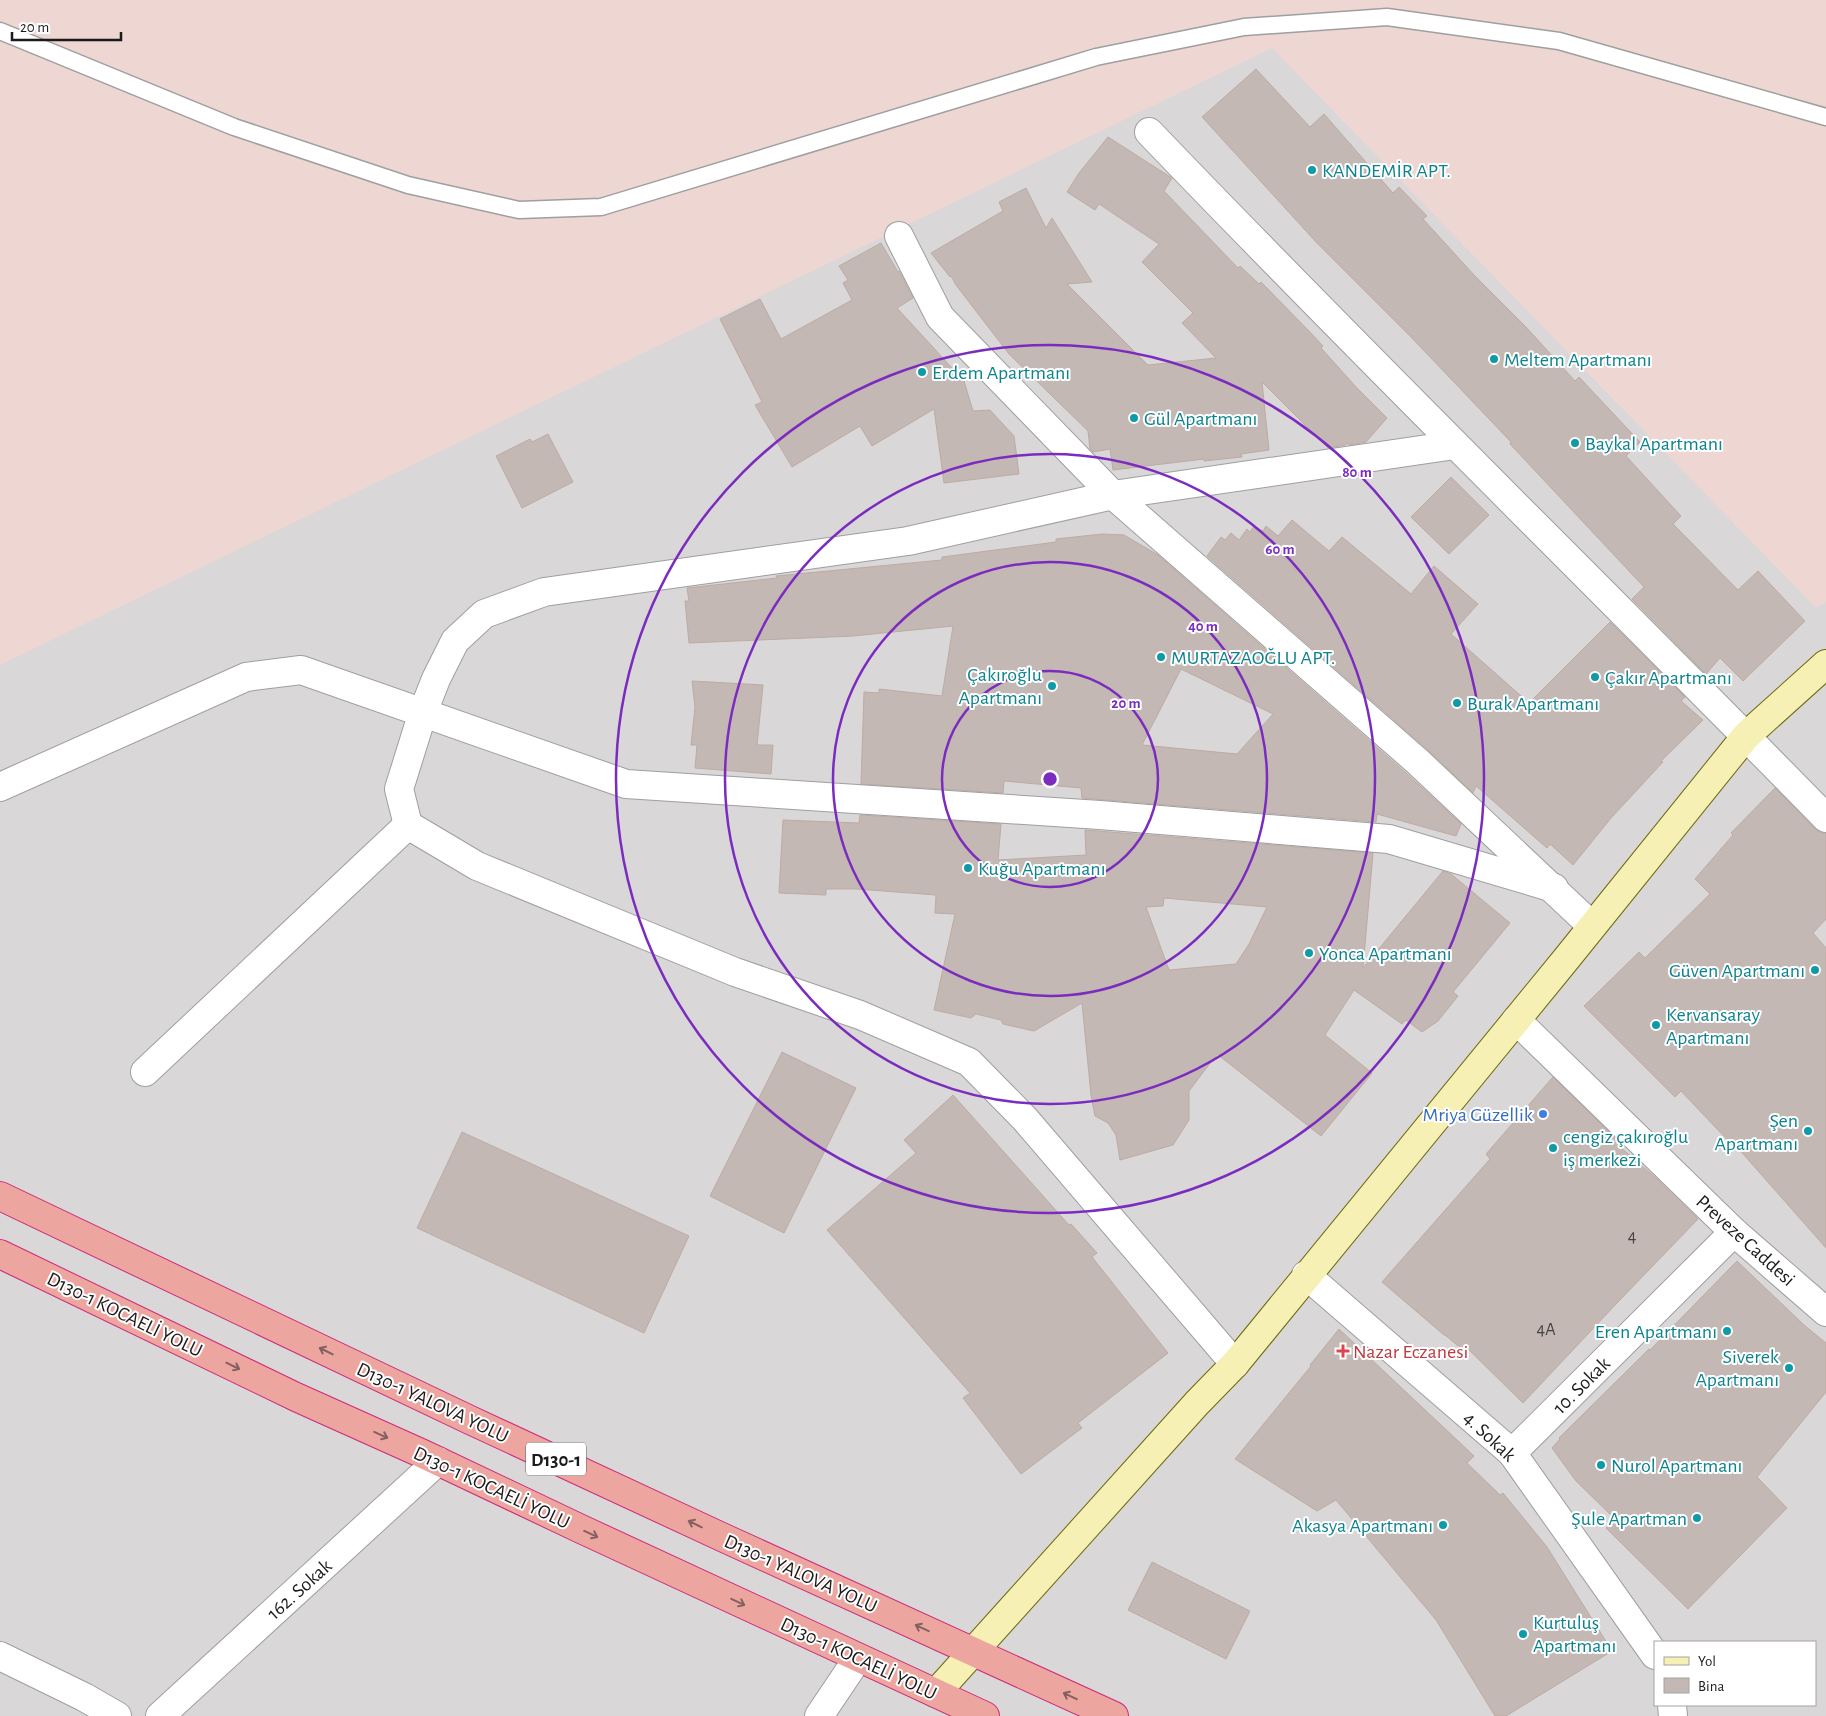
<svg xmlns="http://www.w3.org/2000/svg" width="1826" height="1716" font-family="'Alegreya Sans',sans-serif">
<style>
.residential{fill:#d9d7d8;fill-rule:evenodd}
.military{fill:#eed6d3}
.building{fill:#c3b8b4;stroke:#bdaba3;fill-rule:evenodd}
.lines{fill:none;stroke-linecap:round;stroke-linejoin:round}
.service-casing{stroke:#9f9f9f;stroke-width:19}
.minor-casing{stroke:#9f9f9f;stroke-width:30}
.secondary-casing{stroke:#6b6808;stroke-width:30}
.trunk-casing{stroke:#ce2979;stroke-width:30}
.service{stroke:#fff;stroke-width:16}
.minor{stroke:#fff;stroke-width:28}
.secondary{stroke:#f6f0b4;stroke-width:28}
.trunk{stroke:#eda5a0;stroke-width:28}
.oneway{stroke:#84605e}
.ring{fill:none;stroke:#7b2cbf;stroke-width:2.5}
.culture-dot{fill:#0f9aa8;stroke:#fff;stroke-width:2}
.shop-dot{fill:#3f7fe0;stroke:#fff;stroke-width:2}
.health-dot{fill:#e0444e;stroke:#fff;stroke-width:2}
.labels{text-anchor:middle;stroke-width:4;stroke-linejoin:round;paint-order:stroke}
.number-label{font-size:18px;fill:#454241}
.shield{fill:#fff;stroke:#5f5f5f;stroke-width:1}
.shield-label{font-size:19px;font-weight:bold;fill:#1b1b1b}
.culture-label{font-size:20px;fill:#0d838f;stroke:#fff;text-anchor:start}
.shop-label{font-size:20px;fill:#366cbe;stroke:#fff;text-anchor:end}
.street-label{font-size:20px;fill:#1b1b1b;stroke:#fff}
.health-label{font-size:20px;fill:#be3a42;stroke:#fff;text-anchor:start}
.centre{fill:#7b2cbf;stroke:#fff;stroke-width:2.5}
.ring-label{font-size:15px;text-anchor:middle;font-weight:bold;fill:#7b2cbf;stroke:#fff;stroke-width:4;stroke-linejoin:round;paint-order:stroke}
</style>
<rect width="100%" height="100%" fill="#ece6e0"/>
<!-- residential -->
<path class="residential" d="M0,0H1826V1716H0ZM1655,1642H1815V1705H1655Z"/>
<!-- military -->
<polygon class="military" points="0,0 1826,0 1826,602 1816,608 1272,48 0,665"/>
<!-- building -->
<g class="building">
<polygon points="1256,69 1310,127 1324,114 1393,193 1399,187 1427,216 1423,219 1475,276 1526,327 1575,381 1579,377 1640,442 1626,456 1681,516 1673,524 1738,590 1758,571 1805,621 1743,681 1720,658 1706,674 1632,599 1644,587 1510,444 1511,442 1411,337 1316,242 1202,117"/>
<polygon points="1108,137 1172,178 1164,191 1238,268 1240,266 1259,284 1261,282 1308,330 1323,346 1321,348 1356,387 1387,418 1366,442 1349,445 1348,443 1345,445 1328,448 1262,382 1269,450 1241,454 1242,457 1204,461 1204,459 1113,470 1110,449 1093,452 1090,449 1088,431 1009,354 956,285 951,276 950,277 931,253 1003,211 999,202 1026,188 1046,228 1052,218 1092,282 1067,284 1148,365 1216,358 1182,323 1193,313 1142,262 1159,244 1099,204 1095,210 1067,192 1079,173"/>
<polygon points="881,243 898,272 899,271 913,298 897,308 964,381 973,411 990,410 1014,436 1019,474 944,483 934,409 872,446 860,426 792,467 755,405 762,402 720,319 760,299 781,339 852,300 843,283 848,280 839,266"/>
<polygon points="548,434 573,482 522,508 496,456 530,439 532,442"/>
<polygon points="1451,477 1489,515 1449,554 1411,517"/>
<polygon points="1292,520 1329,551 1342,537 1411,594 1434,566 1478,604 1451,634 1529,703 1610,622 1685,697 1681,701 1703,720 1661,761 1663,762 1611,818 1573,865 1550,844 1547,848 1476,786 1473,793 1427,749 1207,556 1221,537 1225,540 1231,533 1239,540 1247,529 1250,532 1254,526 1263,531 1266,526 1278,536"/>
<path d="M1102,534L1124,535L1158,555L1406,773L1461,824L1456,836L1377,814L1376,822L1082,798L1081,788L1004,781L1003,793L861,784L864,692L879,693V689L942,696L953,626L853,636L689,643L685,601H689L687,588L777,578L776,576L942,560V557L1056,542V539ZM1181,669L1273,714L1237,754L1142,745Z"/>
<polygon points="692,681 763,685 757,745 773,745 771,774 695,768 697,745 691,745 695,707"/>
<polygon points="1775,788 1815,829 1821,833 1826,833 1826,919 1813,933 1826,948 1826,1248 1737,1147 1736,1149 1681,1091 1675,1097 1584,1006 1639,952 1645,958 1710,894 1695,879 1733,835 1731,833"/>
<path d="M860,815L1001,824L998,860L1086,855L1085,830L1373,853L1363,968L1443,871L1451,874L1510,923L1453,992L1458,996L1438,1021L1422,1032L1406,1020L1402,1024L1354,990L1325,1035L1372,1073L1321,1136L1217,1054L1189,1091V1120L1173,1145L1120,1160L1116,1135L1108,1123L1095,1116L1091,1095L1082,1003L1034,1031L1003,1024L1001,1020L976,1014L971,1018L934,1010L955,914L935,913L936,895L857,889H826V895L779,893L783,820L859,823ZM1164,898L1267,907L1249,944L1236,964L1169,970L1146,907L1163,906Z"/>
<polygon points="782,1052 856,1088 784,1233 710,1196"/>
<polygon points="1553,1077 1620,1143 1618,1145 1658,1180 1698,1219 1619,1301 1523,1403 1465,1346 1462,1349 1445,1335 1444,1335 1382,1282 1490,1159 1486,1154"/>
<polygon points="953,1095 1069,1225 1071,1224 1097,1253 1092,1257 1168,1353 1078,1423 1082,1428 1021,1474 963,1398 970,1393 827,1230 916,1153 904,1140"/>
<polygon points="462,1132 689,1236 644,1333 417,1228"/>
<polygon points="1737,1261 1804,1325 1826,1343 1826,1392 1757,1477 1787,1508 1688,1609 1606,1528 1615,1519 1576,1481 1552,1448 1560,1439 1559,1438 1649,1349 1650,1350"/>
<polygon points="1339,1329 1474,1456 1467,1463 1500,1495 1503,1493 1547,1547 1612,1651 1506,1716 1495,1716 1436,1620 1336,1500 1317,1511 1235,1459 1311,1366 1310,1365"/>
<polygon points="1152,1562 1250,1611 1226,1659 1128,1610"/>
</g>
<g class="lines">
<defs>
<polyline id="service" points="0,31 234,127 408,185 519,210 601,207 1096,57 1244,27 1387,17 1559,41 1826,117"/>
<g id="minor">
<path d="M1149,132C1371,364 1601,588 1826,818"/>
<polyline points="899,236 940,317 1113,495 1417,761 1592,926"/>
<polyline points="0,787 246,677 301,670 626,784 1100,815 1389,839 1554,888"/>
<polyline points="1516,1020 1734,1232 1826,1312"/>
<polyline points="145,1072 408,825"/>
<polyline points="1306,1275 1512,1453 1655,1655"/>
<polyline points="1235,1364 1025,1119 969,1062 860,1015 735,972 477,866 408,825 399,789 423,712 436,679 455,641 484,614 544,592 908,541 1113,495 1455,445"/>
<polyline points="1512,1453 1734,1232"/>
<polyline points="0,1656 84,1697 117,1716"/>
<polyline points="1672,1705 1673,1716"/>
<polyline points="160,1716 438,1461"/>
<polyline points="819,1716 858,1658"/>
</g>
<polyline id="secondary" points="936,1693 1197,1403 1235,1364 1567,958 1746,736 1826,664"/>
<g id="trunk">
<polyline points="0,1196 470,1420 724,1538 1114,1716"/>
<polyline points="0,1254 296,1397 423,1454 581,1529 985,1716"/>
</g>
</defs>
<!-- service casing -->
<use href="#service" class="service-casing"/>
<!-- minor casing -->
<use href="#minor" class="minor-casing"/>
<!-- secondary casing -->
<use href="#secondary" class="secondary-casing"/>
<!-- trunk casing -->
<use href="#trunk" class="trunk-casing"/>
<!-- service -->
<use href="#service" class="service"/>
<!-- minor -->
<use href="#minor" class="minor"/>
<!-- secondary -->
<use href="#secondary" class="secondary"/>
<!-- trunk -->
<use href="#trunk" class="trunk"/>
</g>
<!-- one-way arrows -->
<defs><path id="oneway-shaft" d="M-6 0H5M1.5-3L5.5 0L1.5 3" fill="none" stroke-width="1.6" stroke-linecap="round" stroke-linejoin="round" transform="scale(1.25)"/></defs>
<g class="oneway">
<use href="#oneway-shaft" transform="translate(326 1351) rotate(-154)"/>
<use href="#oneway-shaft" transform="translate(233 1366) rotate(26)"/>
<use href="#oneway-shaft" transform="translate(381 1435) rotate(24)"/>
<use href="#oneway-shaft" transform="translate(695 1524) rotate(-154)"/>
<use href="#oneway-shaft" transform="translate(591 1534) rotate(25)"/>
<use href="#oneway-shaft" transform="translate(738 1602) rotate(25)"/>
<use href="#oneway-shaft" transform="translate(922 1628) rotate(-155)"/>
<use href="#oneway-shaft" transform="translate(1070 1696) rotate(-155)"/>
</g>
<!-- distance rings -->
<g class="ring">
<circle cx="1050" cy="779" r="108"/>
<circle cx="1050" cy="779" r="217"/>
<circle cx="1050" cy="779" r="325"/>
<circle cx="1050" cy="779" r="434"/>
</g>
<!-- markers -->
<g class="culture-dot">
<circle cx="1312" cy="170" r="5"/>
<circle cx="1494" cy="359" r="5"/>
<circle cx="922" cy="372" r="5"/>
<circle cx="1134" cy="418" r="5"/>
<circle cx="1575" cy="443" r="5"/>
<circle cx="1161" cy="657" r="5"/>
<circle cx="1595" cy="677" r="5"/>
<circle cx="1052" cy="686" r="5"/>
<circle cx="1457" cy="703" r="5"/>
<circle cx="968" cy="868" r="5"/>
<circle cx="1309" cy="953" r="5"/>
<circle cx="1815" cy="970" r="5"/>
<circle cx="1656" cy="1025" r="5"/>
<circle cx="1808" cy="1131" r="5"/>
<circle cx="1553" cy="1148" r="5"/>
<circle cx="1727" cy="1331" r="5"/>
<circle cx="1789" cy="1368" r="5"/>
<circle cx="1601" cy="1465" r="5"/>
<circle cx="1697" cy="1518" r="5"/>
<circle cx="1443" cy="1525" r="5"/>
<circle cx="1523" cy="1634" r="5"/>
</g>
<circle class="shop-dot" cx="1543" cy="1114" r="5"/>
<path class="health-dot" d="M1340.5 1343.5h5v5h5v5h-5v5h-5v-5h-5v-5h5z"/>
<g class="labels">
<!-- number labels -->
<g class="number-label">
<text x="1632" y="1242">4</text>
<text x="1546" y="1335">4A</text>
</g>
<!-- shield labels -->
<rect class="shield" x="526" y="1442.5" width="60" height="33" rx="4"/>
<g class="shield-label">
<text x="556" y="1466">D130-1</text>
</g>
<!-- culture labels -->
<g class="culture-label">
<text x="1322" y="177">KANDEMİR APT.</text>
<text x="1504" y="366">Meltem Apartmanı</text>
<text x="932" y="379">Erdem Apartmanı</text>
<text x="1144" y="425">Gül Apartmanı</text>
<text x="1585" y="450">Baykal Apartmanı</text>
<text x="1171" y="664">MURTAZAOĞLU APT.</text>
<text x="1042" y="681" text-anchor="end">Çakıroğlu<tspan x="1042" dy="23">Apartmanı</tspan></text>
<text x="1605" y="684">Çakır Apartmanı</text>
<text x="1467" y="710">Burak Apartmanı</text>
<text x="978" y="875">Kuğu Apartmanı</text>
<text x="1319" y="960">Yonca Apartmanı</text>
<text x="1805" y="977" text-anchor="end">Güven Apartmanı</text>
<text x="1666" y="1021">Kervansaray<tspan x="1666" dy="23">Apartmanı</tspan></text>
<text x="1798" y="1127" text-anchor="end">Şen<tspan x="1798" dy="23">Apartmanı</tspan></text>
<text x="1563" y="1143">cengiz çakıroğlu<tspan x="1563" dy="23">iş merkezi</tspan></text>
<text x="1717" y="1338" text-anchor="end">Eren Apartmanı</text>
<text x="1779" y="1363" text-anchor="end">Siverek<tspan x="1779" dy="23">Apartmanı</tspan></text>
<text x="1611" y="1472">Nurol Apartmanı</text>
<text x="1687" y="1525" text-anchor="end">Şule Apartman</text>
<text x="1433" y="1532" text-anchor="end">Akasya Apartmanı</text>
<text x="1533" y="1629">Kurtuluş<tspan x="1533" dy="23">Apartmanı</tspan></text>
</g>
<!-- shop labels -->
<g class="shop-label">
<text x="1533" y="1121">Mriya Güzellik</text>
</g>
<!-- street labels -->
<g class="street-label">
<text transform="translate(1746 1240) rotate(42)" y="7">Preveze Caddesi</text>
<text transform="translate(125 1314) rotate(26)" y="7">D130-1 KOCAELİ YOLU</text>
<text transform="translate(1581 1385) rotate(-45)" y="7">10. Sokak</text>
<text transform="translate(433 1402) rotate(25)" y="7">D130-1 YALOVA YOLU</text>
<text transform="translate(1490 1436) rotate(43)" y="7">4. Sokak</text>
<text transform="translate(492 1487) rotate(25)" y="7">D130-1 KOCAELİ YOLU</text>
<text transform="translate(801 1573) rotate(24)" y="7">D130-1 YALOVA YOLU</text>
<text transform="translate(299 1589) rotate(-42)" y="7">162. Sokak</text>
<text transform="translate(859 1658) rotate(25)" y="7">D130-1 KOCAELİ YOLU</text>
</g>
<!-- health labels -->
<g class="health-label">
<text x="1353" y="1358">Nazar Eczanesi</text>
</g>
</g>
<circle cx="1050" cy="779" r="8" class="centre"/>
<g class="ring-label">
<text x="1357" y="477">80 m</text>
<text x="1280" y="554">60 m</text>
<text x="1203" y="631">40 m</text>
<text x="1126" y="708">20 m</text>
</g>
<!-- legend -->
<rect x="1654" y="1641" width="162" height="65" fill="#ffffff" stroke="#a4a4a4"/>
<rect x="1664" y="1657" width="25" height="8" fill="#f6f0b4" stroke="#a4a4a4"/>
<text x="1698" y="1666" font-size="15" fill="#1b1b1b">Yol</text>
<rect x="1664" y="1678" width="25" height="15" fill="#c3b8b4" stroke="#a4a4a4"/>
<text x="1698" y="1691" font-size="15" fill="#1b1b1b">Bina</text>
<!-- scale -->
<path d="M12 32v8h109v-8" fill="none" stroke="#1b1b1b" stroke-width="2.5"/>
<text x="20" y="32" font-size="15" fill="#1b1b1b" stroke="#ffffff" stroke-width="4" paint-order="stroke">20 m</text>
</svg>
